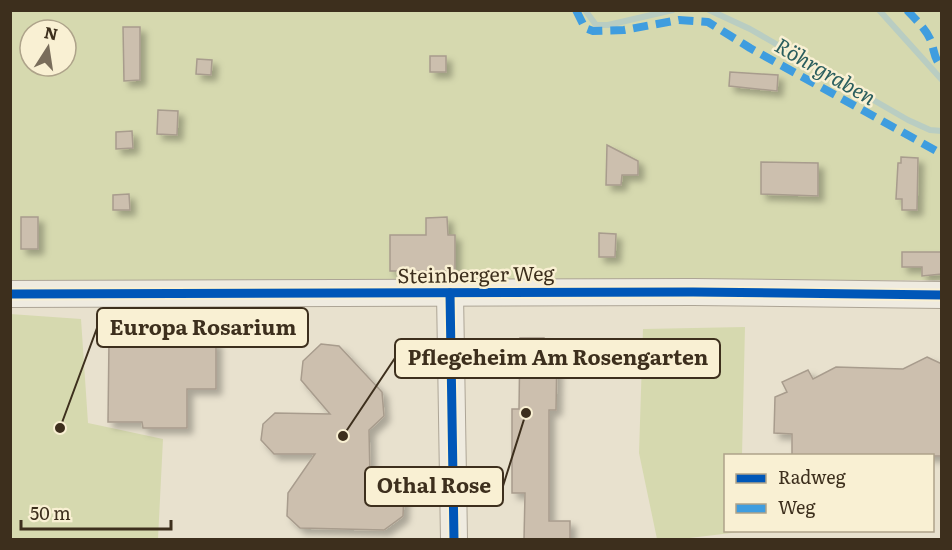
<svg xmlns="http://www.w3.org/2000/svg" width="952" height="550" font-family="Literata,serif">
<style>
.green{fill:#d6d9af;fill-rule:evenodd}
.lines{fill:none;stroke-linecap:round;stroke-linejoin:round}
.stream{stroke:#b9cdc2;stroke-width:6}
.building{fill:#ccbfae;stroke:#a89c8d;stroke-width:1.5;filter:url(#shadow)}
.minor-casing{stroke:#ada596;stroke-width:28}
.minor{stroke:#efebe0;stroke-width:26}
.quiet{stroke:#3f9ddf;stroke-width:8;stroke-dasharray:15 8;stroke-linecap:butt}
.cycleway-casing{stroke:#f9f0d3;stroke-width:13}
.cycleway{stroke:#0057b8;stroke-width:9}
.labels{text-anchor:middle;stroke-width:5;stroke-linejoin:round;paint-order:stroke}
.street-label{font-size:20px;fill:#3d2f1d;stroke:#f9f0d3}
.water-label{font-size:21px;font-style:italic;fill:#2b5e5e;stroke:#f9f0d3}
.leader{fill:none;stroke:#3d2f1d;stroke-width:2}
.callout-dot{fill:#3d2f1d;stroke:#f9f0d3;stroke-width:2}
.callout{fill:#f9f0d3;stroke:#3d2f1d;stroke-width:2}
.callout-label{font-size:21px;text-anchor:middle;font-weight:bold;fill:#3d2f1d}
</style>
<defs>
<filter id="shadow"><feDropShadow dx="5.5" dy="5.5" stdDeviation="3" flood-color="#0004"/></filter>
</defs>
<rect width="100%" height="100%" fill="#e8e1ce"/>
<!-- green -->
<g class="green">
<path d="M11,11H941V280L75,284L11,282ZM30,30H66V66H30Z"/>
<polygon points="10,314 81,319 88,423 163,439 158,539 11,539"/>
<polygon points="745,327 742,455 726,456 726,530 748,531 681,539 657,539 639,453 643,329"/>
</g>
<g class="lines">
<!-- stream -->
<g class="stream">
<polyline points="585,10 596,25 608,25 673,10"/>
<polyline points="709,10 750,29 908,120 930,130 942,131"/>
<polyline points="879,10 942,80"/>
</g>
</g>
<!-- building -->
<g class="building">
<polygon points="123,27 140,27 140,80 124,81"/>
<rect x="430" y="56" width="16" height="16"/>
<polygon points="197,59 212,60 211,75 196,74"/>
<polygon points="730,72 778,75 777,91 729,86"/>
<polygon points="158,110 178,111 177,135 157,134"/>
<polygon points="132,131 133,148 116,149 116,132"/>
<polygon points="607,145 638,161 638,175 622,175 621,185 606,185"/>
<polygon points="901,157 918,158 917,210 902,210 902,199 896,199 898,163 901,163"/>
<polygon points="761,162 818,163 818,196 761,194"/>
<polygon points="129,194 130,210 113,210 113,195"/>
<rect x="21" y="217" width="17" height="32"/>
<polygon points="447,217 448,235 455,235 455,271 390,271 390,235 426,235 426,218"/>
<polygon points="599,233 616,234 615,257 599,257"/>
<polygon points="902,252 942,252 942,274 922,276 922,267 902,267"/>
<polygon points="520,338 544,338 544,349 557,350 556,410 549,410 549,521 570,521 570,540 524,540 525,493 512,493 512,409 519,409"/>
<polygon points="109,340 216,341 216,389 187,389 187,428 143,428 142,422 108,422"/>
<polygon points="321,344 339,346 382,392 384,416 369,430 370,477 389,477 404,493 403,516 384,530 300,528 287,516 288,493 315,454 274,454 261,440 263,424 275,413 330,414 301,380 303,361"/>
<polygon points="927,357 942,364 942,456 792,456 792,434 774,433 775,397 787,392 782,382 808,370 813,379 836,367 903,369"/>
</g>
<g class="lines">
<defs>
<g id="minor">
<polyline points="450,293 454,540"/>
<polyline points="10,294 693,292 942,295"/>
</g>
</defs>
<!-- minor casing -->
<use href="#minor" class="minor-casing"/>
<!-- minor -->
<use href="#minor" class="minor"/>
<!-- quiet -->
<g class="quiet">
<polyline points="576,10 585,28 593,31 624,30 679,20 708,22 750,48 942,154"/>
<path d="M907,10C916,20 926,29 931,41C935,53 933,56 942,68"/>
</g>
<defs>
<g id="cycleway">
<polyline points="450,293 454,540"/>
<polyline points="10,294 693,292 942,295"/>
</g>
</defs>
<!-- cycleway casing -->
<use href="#cycleway" class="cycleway-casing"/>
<!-- cycleway -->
<use href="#cycleway" class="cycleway"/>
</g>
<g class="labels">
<!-- street labels -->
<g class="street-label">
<text transform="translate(476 275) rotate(-1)" y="7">Steinberger Weg</text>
</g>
<!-- water labels -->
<g class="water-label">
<text transform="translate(825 72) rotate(30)" y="7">Röhrgraben</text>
</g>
</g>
<!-- callouts -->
<path class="leader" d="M60 428L97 328M343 436L395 358M526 413L503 486"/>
<g class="callout-dot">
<circle cx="60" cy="428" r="6"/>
<circle cx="343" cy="436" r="6"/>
<circle cx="526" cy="413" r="6"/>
</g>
<g class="callout">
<rect x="97" y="308" width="211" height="39" rx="6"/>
<rect x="395" y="339" width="325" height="39" rx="6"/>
<rect x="365" y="467" width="138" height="39" rx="6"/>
</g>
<g class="callout-label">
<text x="203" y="335">Europa Rosarium</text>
<text x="558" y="365">Pflegeheim Am Rosengarten</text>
<text x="434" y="493">Othal Rose</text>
</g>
<!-- border -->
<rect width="952" height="550" fill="none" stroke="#3d2f1d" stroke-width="24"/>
<!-- legend -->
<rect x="724" y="454" width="210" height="78" fill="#f9f0d3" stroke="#aea38a" stroke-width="1.5"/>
<rect x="736" y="474" width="30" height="9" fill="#0057b8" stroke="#aea38a" stroke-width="1.5"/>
<text x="778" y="484" font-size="18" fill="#3d2f1d">Radweg</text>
<rect x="736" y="504" width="30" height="9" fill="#3f9ddf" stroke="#aea38a" stroke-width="1.5"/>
<text x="778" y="514" font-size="18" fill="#3d2f1d">Weg</text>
<!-- north arrow -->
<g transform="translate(48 48) rotate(12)"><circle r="28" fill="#f9f0d3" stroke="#aea38a" stroke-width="1.5"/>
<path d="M0-4.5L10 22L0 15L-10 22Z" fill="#796d5b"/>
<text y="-9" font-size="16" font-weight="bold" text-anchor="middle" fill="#3d2f1d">N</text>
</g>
<!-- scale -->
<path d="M21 520v9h150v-9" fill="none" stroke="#3d2f1d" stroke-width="3"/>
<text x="30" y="520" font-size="18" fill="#3d2f1d" stroke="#f9f0d3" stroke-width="4.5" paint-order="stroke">50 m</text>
</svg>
